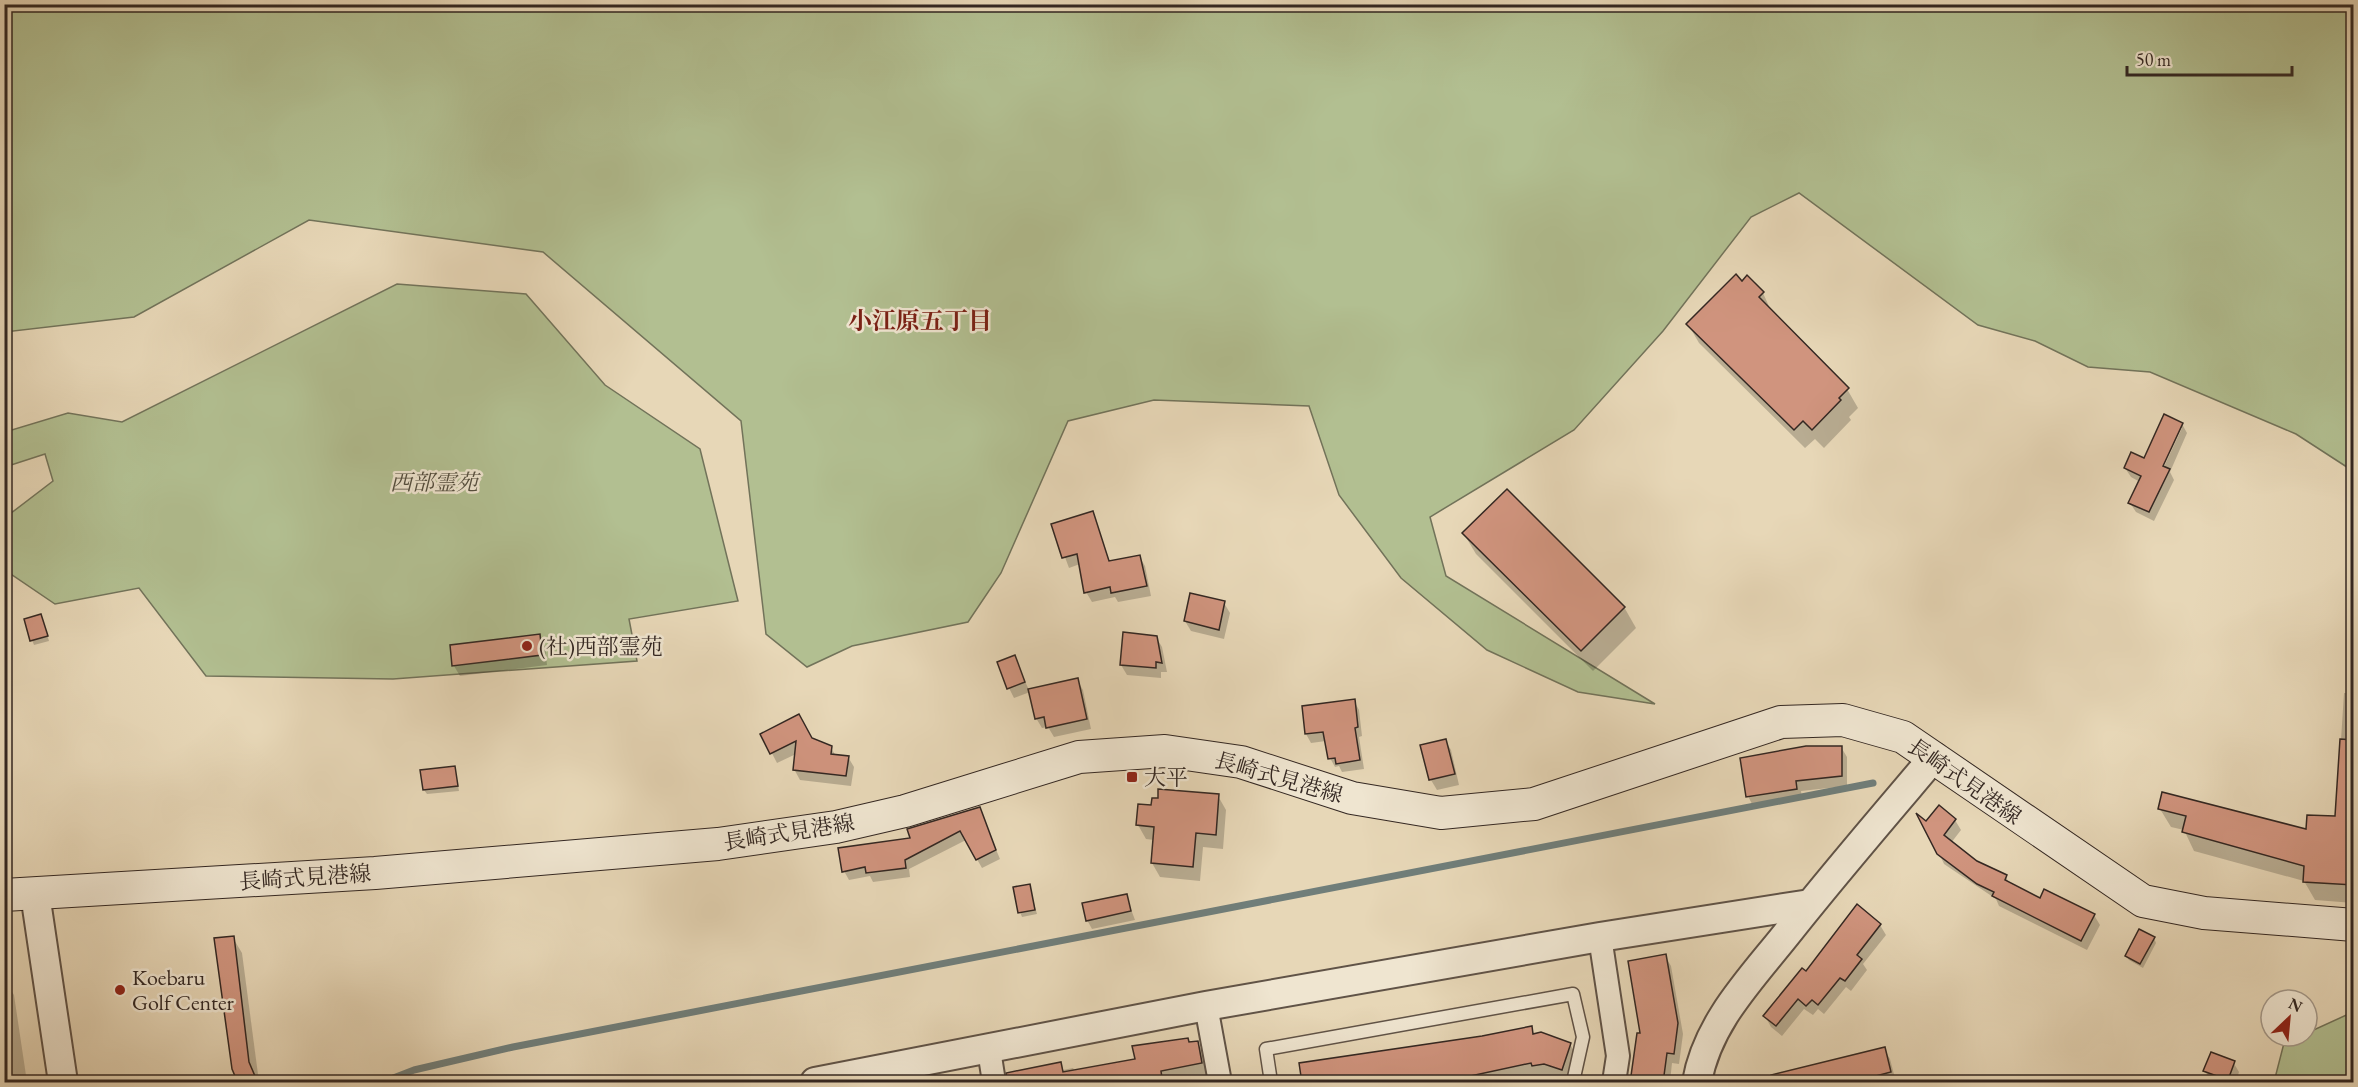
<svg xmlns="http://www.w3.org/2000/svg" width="2358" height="1087" font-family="'EB Garamond','Noto Serif JP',serif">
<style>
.green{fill:#b2bf91;stroke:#72735a;stroke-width:1.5}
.shadow{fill:#0003;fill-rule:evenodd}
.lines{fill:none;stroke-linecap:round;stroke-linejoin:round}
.stream{stroke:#707e7a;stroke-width:7}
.building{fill:#d0947e;stroke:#332722;stroke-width:1.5}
.service-casing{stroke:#605347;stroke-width:15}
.minor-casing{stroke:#605347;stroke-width:26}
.tertiary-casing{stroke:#605347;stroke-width:32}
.secondary-casing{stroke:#332722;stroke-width:34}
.service{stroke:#efe5d0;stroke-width:12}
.minor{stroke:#efe5d0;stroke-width:22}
.tertiary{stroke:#efe5d0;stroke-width:28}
.secondary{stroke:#efe5d0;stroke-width:32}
.poi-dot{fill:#8f2418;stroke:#efe5d0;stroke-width:2}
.labels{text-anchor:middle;stroke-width:5;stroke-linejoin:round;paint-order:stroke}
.park-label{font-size:22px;font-style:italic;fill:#534d3e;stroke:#efe5d0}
.poi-label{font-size:22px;fill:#332722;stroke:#efe5d0;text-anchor:start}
.street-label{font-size:22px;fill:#332722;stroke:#efe5d0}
.neighbourhood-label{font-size:24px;font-weight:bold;fill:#7a1f14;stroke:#efe5d0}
</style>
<rect width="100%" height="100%" fill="#e7d7b7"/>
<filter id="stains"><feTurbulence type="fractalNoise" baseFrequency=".00333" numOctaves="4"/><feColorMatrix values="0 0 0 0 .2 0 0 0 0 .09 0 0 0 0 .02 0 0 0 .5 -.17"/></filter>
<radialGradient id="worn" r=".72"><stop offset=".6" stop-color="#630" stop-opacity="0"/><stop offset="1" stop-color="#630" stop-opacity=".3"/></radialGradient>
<!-- green -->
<g class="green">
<polygon points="4,5 2353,5 2353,471 2296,434 2150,372 2088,367 2035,341 1978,325 1799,193 1751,217 1663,331 1574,430 1430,517 1446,576 1655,704 1578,692 1487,650 1401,578 1339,495 1309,406 1154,400 1068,421 1001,573 968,622 852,646 807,667 766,634 741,421 543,252 309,220 134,317 5,332"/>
<polygon points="397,284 526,294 605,385 700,449 738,601 629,619 637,661 393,679 206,676 139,588 55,604 5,570 6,517 53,481 45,454 5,467 5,432 68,413 122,422"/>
<polygon points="2353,1012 2353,1082 2274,1082 2284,1043 2300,1036 2307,1036 2307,1033"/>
</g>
<!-- shadow -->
<g class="shadow">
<polygon points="1742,283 1763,293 1772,313 1847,389 1858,408 1849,417 1851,420 1824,448 1815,439 1805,448 1699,343 1688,324"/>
<path d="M2182,424L2187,433L2170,472L2174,480L2154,521L2136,512L2130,503L2140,482L2131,477L2125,468L2145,460ZM2179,428H2182L2161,473L2159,472Z"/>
<polygon points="1092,513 1110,562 1139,556 1145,566 1151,596 1118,602 1115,597 1092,602 1086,592 1080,564 1069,568 1053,525"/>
<polygon points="1464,534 1624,607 1636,628 1593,671 1476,554"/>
<polygon points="1224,603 1230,613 1224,639 1191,631 1185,621"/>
<polygon points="41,616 49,641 34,645 32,640"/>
<polygon points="539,636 545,646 547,665 460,676 454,666 452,646"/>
<polygon points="1156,637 1162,647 1167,672 1161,672 1161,678 1127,675 1121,665"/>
<polygon points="1014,657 1029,690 1077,680 1083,690 1091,729 1054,737 1048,727 1042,728 1036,718 1030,692 1014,698 1009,688"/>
<polygon points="2344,693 2354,693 2354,903 2315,900 2304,881 2194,851 2184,830 2171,827 2160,809 2307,831 2336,818"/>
<polygon points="1354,701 1359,710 1362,736 1359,737 1364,769 1342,772 1339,766 1335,767 1330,758 1326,741 1311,743 1306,734 1303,707"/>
<polygon points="762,734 811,740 831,748 836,756 848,757 854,767 851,786 800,780 794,769 796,754 777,763"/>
<polygon points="1445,740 1451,750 1459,785 1437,790 1431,780 1422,746"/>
<polygon points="1841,747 1847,757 1847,786 1801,791 1802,799 1753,806 1748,796"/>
<polygon points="455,768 459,791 427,794 424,790"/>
<polygon points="1218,796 1226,810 1223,849 1203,847 1200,881 1160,877 1152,863 1154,840 1146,839 1138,825"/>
<polygon points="1939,807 1955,820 1961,830 1951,843 1977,862 2005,876 2010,884 2041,900 2094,915 2100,925 2087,950 1999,906 1996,899 1944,864 1926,824"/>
<polygon points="979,809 1000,859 982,868 966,840 909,869 910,877 873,882 870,876 849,880 844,871"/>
<polygon points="1029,885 1037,914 1022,917 1020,912"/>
<polygon points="1126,896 1135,920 1092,929 1087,920"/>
<polygon points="1857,906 1880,925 1886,935 1863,964 1867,970 1851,991 1846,987 1824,1014 1818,1009 1813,1015 1804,1009 1782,1036 1771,1027 1765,1016 1806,973"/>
<polygon points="233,938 242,953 259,1082 240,1082"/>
<polygon points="2154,938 2156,943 2143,968 2129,960 2126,956"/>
<polygon points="1665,956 1671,966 1683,1034 1679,1064 1672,1063 1670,1082 1632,1082 1641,1035"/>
<polygon points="4,979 14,995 27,1082 4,1082"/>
<polygon points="1531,1028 1535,1035 1570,1044 1578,1059 1570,1082 1553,1078 1542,1081 1540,1078 1518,1082 1292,1082 1291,1077"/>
<polygon points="1197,1042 1203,1052 1208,1082 1015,1082 1060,1064 1063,1070 1073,1068 1075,1071 1137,1060"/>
<polygon points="1884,1049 1890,1059 1896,1082 1791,1082"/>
<polygon points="2233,1062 2239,1072 2236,1082 2211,1081 2205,1071"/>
<polygon points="970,1078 972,1082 940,1082"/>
</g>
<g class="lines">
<!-- stream -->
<polyline class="stream" points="383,1082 414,1070 513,1047 1873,783"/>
</g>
<!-- building -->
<g class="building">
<polygon points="1736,274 1742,281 1747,275 1764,292 1759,297 1849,388 1839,398 1841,400 1812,430 1803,421 1794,430 1686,324"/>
<polygon points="2164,414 2183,423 2163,466 2170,469 2149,512 2128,503 2141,476 2124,468 2131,452 2144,458"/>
<polygon points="1507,489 1625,607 1581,651 1462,533"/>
<polygon points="1093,511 1109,561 1140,555 1147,586 1111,593 1110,587 1084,593 1077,554 1062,558 1051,524"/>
<polygon points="1190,593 1225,601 1219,630 1184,621"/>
<polygon points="41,614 48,636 30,641 24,619"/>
<polygon points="1123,632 1157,636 1162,663 1156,662 1156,668 1120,665"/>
<polygon points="540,634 542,655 452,666 450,645"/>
<polygon points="1015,655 1025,682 1007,689 997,662"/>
<polygon points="1078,678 1087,719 1046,728 1044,717 1035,719 1028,689"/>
<polygon points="1355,699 1358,727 1355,728 1360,760 1336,764 1335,758 1328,759 1323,732 1305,734 1302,706"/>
<polygon points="799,714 812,738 832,746 831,754 849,756 846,776 793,770 796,741 770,754 760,734"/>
<polygon points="1446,739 1455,774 1429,780 1420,745"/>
<polygon points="2340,739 2354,740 2354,885 2303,882 2304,866 2182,832 2186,816 2158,809 2162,792 2306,829 2307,815 2335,816"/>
<polygon points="1806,746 1842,746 1842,776 1796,781 1797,789 1746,797 1740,758"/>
<polygon points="455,766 458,786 423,790 420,770"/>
<polygon points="1158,789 1219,794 1216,835 1196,833 1193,867 1151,863 1154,827 1136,825 1138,804 1151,805 1152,798 1158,798"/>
<polygon points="1939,805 1956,819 1944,835 1977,861 2007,875 2005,880 2040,898 2044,889 2095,914 2081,941 1992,896 1994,892 1977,884 1937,854 1916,813 1926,821"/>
<polygon points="980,807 996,850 976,860 960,831 905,860 906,868 866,873 865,867 842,872 838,848 910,838 907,829"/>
<polygon points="1030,884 1035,910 1018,913 1013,887"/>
<polygon points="1127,894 1131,911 1086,921 1082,903"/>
<polygon points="1857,904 1881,924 1857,955 1862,959 1845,981 1840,978 1818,1005 1812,1000 1806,1006 1798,999 1776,1026 1763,1016 1802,968 1806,971"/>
<polygon points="2139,929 2155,937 2140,964 2125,956"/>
<polygon points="234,936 249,1062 258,1083 238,1083 232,1069 214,938"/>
<polygon points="1666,954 1678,1023 1674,1054 1667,1053 1663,1083 1630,1083 1637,1033 1640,1033 1628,961"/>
<polygon points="1532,1026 1533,1034 1541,1032 1571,1043 1562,1070 1544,1064 1532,1066 1531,1063 1438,1083 1302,1083 1299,1063 1482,1036"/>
<polygon points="1188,1038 1189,1042 1198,1041 1202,1063 1161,1071 1162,1078 1136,1083 1007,1083 1006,1073 1061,1062 1063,1072 1135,1059 1132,1046"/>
<polygon points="1885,1047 1891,1072 1849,1083 1772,1083 1771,1075"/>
<polygon points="2211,1052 2235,1061 2228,1080 2203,1071"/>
</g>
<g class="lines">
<defs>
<polyline id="service" points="1271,1082 1266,1049 1573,994 1583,1037 1573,1082"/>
<g id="minor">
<polyline points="1600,937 1618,1056 1614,1082"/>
<polyline points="1206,1006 1220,1082"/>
<polyline points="989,1050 994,1082"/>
</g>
<g id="tertiary">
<polyline points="35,894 63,1082"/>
<polyline points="815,1082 1206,1006 1600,937 1810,904"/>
<path d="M1697,1082C1707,1024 1749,981 1785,936C1833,875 1884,816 1934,757"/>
</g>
<polyline id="secondary" points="4,895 375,873 718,844 836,827 905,811 1079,757 1165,751 1241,762 1352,798 1441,813 1534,804 1781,722 1843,720 1903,737 2143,901 2204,913 2354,925"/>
</defs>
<!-- service casing -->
<use href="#service" class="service-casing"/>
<!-- minor casing -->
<use href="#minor" class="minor-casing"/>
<!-- tertiary casing -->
<use href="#tertiary" class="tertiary-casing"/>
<!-- secondary casing -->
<use href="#secondary" class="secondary-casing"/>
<!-- service -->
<use href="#service" class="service"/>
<!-- minor -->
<use href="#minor" class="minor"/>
<!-- tertiary -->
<use href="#tertiary" class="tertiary"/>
<!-- secondary -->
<use href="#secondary" class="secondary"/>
</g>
<!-- markers -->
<g class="poi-dot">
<circle cx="527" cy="646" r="6"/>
<rect x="1126" y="771" width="12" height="12" rx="3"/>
<circle cx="120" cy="990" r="6"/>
</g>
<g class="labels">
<!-- park labels -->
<g class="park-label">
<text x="434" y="490">西部霊苑</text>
</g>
<!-- poi labels -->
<g class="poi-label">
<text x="539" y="654">(社)西部霊苑</text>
<text x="1144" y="785">大平</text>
<text x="132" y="985">Koebaru<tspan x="132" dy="25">Golf Center</tspan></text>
</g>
<!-- street labels -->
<g class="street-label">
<text transform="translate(1279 777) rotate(16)" y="8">長崎式見港線</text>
<text transform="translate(1965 781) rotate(35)" y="8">長崎式見港線</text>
<text transform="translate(789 832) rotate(-9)" y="8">長崎式見港線</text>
<text transform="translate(305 877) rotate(-4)" y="8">長崎式見港線</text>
</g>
<!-- neighbourhood labels -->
<g class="neighbourhood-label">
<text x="920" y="329">小江原五丁目</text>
</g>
</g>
<!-- margin -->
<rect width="2358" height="1087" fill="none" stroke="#e7d7b7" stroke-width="24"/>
<rect x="6" y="6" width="2346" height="1075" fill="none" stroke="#332722" stroke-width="3"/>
<rect x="12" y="12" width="2334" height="1063" fill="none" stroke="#332722" stroke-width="1.5"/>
<!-- north arrow -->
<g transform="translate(2289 1018) rotate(26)"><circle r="28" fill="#efe5d0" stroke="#a4998a" stroke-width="1.5"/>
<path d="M0-4.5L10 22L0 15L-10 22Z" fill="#8f2418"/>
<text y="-9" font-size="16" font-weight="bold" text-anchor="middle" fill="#332722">N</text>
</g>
<!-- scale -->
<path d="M2127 66v9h165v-9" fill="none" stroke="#332722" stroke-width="3"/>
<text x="2136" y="66" font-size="18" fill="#332722" stroke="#efe5d0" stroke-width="4.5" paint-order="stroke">50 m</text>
<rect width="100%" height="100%" filter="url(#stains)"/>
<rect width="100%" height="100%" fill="url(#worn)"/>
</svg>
